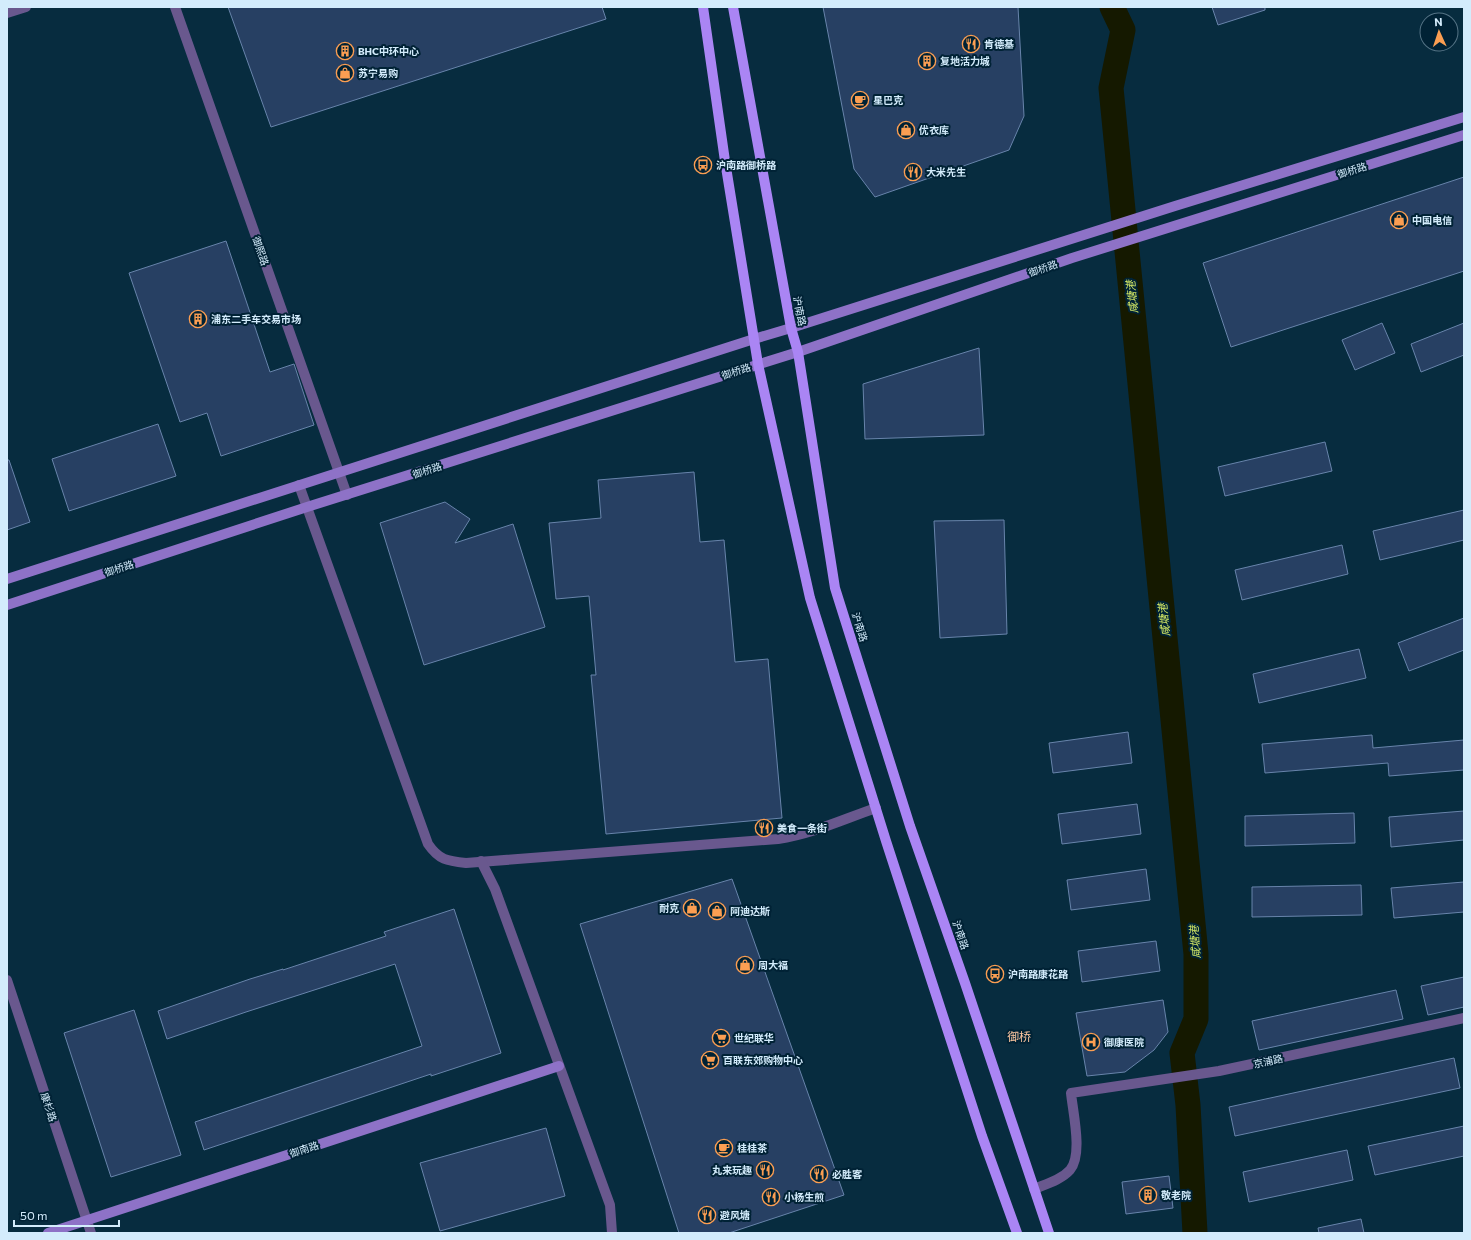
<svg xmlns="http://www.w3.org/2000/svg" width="1471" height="1240" font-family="Commissioner,'Noto Sans SC',sans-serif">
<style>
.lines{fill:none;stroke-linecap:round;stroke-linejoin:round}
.river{stroke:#151900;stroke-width:25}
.building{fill:#274063;stroke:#6884ab}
.street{stroke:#69588e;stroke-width:10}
.secondary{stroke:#8e72c7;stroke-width:10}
.primary{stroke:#aa85f4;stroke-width:10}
.labels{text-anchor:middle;stroke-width:4;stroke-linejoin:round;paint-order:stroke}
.poi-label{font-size:10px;font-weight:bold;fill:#d3ecfc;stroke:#002235;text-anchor:start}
.street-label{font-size:10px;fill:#d3ecfc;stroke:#002235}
.water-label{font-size:11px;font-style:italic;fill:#d4e965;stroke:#002235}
.quarter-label{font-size:12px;fill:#fdc7a0;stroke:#002235}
</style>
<rect width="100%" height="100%" fill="#072c3f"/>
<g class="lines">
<!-- river -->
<polyline class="river" points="1112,7 1123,30 1111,88 1196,954 1196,1019 1182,1053 1188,1105 1195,1233"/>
</g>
<!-- building -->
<g class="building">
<polygon points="228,7 602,7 606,19 271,127"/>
<polygon points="823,7 1018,7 1024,116 1009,150 875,197 854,169"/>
<polygon points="1212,7 1265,7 1265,10 1218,25"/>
<polygon points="1464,177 1464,271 1231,347 1203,263"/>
<polygon points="226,241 270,372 294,364 314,425 221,456 207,413 180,422 129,273"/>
<polygon points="1382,323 1395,353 1355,370 1342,340"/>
<polygon points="1464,323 1464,355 1421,372 1411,344"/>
<polygon points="979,348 984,435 865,439 863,384"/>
<polygon points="158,424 176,476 69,511 52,459"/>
<polygon points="1325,442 1332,471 1225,496 1218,467"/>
<polygon points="7,460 9,460 30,522 7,530"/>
<polygon points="694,472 700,542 724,540 735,662 768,659 782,818 606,834 591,675 596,675 589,596 556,599 549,523 601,518 598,480"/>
<polygon points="445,502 470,519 455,543 513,524 545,627 424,665 380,523"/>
<polygon points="1464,510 1464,540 1380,560 1373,531"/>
<polygon points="1004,520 1007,634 940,638 934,521"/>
<polygon points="1342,545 1348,574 1242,600 1235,570"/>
<polygon points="1464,618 1464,650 1409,671 1398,643"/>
<polygon points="1359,649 1366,678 1259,703 1253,674"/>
<polygon points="1128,732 1132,763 1053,773 1049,743"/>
<polygon points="1372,735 1373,748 1464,740 1464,770 1389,776 1388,763 1265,773 1262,744"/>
<polygon points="1137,804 1141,834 1062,844 1058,814"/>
<polygon points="1464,811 1464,840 1391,847 1389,817"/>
<polygon points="1354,813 1355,843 1245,846 1245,816"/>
<polygon points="1146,869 1150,900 1071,910 1067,880"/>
<polygon points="732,879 844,1195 729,1233 679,1233 580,924"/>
<polygon points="1464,882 1464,912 1394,918 1391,888"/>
<polygon points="1361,885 1362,915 1252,917 1252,887"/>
<polygon points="454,909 501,1053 431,1076 431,1074 204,1150 195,1122 422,1046 395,964 246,1012 167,1039 158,1011 250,979 283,969 283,970 386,936 384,932"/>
<polygon points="1156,941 1160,971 1082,982 1078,951"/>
<polygon points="1464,977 1464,1007 1428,1015 1421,986"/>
<polygon points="1396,990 1403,1019 1259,1050 1252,1021"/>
<polygon points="1163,1000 1168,1032 1154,1050 1125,1072 1087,1076 1076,1013"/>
<polygon points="134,1010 181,1155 111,1177 64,1033"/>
<polygon points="1454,1058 1460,1088 1235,1136 1229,1107"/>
<polygon points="1464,1126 1464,1156 1375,1175 1368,1146"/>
<polygon points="546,1128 565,1196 440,1231 420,1163"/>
<polygon points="1347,1150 1353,1180 1249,1202 1243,1172"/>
<polygon points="1169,1176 1173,1208 1126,1214 1122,1182"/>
<polygon points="1361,1219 1364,1233 1319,1233 1318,1228"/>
</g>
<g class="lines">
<!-- street -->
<g class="street">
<polyline points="175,7 347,495"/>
<polyline points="7,13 26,7"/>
<path d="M299,485L428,844C439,860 447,861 466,863L778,839C812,834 844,819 876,808"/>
<polyline points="481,861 495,889 610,1205 612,1233"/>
<polyline points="7,980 91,1233"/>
<path d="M1034,1189C1046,1184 1061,1180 1070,1170C1083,1155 1073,1113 1071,1093L1219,1071L1464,1018"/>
</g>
<!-- secondary -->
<g class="secondary">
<polyline points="7,579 754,339 791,328 1175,206 1464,117"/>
<polyline points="7,605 307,507 798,352 1072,258 1464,135"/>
<polyline points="48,1233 559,1066"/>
</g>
<!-- primary -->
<g class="primary">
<polyline points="703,7 725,161 758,364 810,598 886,841 982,1136 1017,1233"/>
<polyline points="733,7 791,328 798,352 835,588 910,826 965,983 1049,1233"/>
</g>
</g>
<!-- icons -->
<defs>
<symbol id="restaurant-ring" viewBox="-11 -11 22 22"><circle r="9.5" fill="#002235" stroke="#fb9e52" stroke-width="1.5"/><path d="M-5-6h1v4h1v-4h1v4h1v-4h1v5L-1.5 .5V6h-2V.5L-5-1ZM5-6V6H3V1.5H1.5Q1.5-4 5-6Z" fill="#fb9e52"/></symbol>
<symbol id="building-ring" viewBox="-11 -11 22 22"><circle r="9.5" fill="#002235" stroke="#fb9e52" stroke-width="1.5"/><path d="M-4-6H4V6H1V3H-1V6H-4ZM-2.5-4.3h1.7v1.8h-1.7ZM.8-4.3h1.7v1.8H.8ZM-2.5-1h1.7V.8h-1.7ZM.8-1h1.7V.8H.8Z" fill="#fb9e52"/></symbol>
<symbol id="shop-ring" viewBox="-11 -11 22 22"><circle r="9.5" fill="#002235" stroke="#fb9e52" stroke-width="1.5"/><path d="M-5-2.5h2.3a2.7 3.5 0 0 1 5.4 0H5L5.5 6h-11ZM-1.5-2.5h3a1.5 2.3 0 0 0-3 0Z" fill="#fb9e52"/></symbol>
<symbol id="cafe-ring" viewBox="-11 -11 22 22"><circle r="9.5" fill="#002235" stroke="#fb9e52" stroke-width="1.5"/><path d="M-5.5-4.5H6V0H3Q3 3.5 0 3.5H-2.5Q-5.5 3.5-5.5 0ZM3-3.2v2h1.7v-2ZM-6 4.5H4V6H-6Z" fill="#fb9e52"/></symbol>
<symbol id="bus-ring" viewBox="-11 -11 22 22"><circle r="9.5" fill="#002235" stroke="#fb9e52" stroke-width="1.5"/><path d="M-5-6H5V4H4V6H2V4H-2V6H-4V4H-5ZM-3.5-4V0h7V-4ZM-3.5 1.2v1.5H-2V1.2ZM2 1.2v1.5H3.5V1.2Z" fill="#fb9e52"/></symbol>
<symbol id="supermarket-ring" viewBox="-11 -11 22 22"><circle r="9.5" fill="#002235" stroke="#fb9e52" stroke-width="1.5"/><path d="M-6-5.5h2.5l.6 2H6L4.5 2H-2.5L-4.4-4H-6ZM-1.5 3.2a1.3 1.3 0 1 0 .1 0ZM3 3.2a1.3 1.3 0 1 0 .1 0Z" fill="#fb9e52"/></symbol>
<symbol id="hospital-ring" viewBox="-11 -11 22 22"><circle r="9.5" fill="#002235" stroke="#fb9e52" stroke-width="1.5"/><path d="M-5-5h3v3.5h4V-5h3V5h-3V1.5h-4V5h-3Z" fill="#fb9e52"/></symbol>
</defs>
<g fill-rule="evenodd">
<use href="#restaurant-ring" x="961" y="34" width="20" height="20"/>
<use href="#building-ring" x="335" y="41" width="20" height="20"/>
<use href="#building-ring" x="917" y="51" width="20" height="20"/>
<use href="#shop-ring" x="335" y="63" width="20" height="20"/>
<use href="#cafe-ring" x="850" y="90" width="20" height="20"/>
<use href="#shop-ring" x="896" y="120" width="20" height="20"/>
<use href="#bus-ring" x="693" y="155" width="20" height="20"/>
<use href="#restaurant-ring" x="903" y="162" width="20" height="20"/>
<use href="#shop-ring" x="1389" y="210" width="20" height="20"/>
<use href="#building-ring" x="188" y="309" width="20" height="20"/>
<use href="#restaurant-ring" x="754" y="818" width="20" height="20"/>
<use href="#shop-ring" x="682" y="898" width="20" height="20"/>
<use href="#shop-ring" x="707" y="901" width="20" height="20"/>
<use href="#shop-ring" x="735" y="955" width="20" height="20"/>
<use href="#bus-ring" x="985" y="964" width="20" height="20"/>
<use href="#supermarket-ring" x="711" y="1028" width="20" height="20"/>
<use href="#hospital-ring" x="1081" y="1032" width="20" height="20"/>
<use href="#supermarket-ring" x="700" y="1050" width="20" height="20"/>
<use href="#cafe-ring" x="714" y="1138" width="20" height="20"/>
<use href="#restaurant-ring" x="755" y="1160" width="20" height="20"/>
<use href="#restaurant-ring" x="809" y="1164" width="20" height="20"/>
<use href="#building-ring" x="1138" y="1185" width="20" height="20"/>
<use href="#restaurant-ring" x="761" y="1187" width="20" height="20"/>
<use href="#restaurant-ring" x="697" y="1205" width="20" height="20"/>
</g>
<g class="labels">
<!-- poi labels -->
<g class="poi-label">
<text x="984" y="48">肯德基</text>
<text x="358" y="55">BHC中环中心</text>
<text x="940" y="65">复地活力城</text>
<text x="358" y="77">苏宁易购</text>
<text x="873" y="104">星巴克</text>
<text x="919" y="134">优衣库</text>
<text x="716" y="169">沪南路御桥路</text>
<text x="926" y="176">大米先生</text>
<text x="1412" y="224">中国电信</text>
<text x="211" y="323">浦东二手车交易市场</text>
<text x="777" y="832">美食一条街</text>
<text x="679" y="912" text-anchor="end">耐克</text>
<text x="730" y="915">阿迪达斯</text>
<text x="758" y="969">周大福</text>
<text x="1008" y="978">沪南路康花路</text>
<text x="734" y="1042">世纪联华</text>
<text x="1104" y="1046">御康医院</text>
<text x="723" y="1064">百联东郊购物中心</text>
<text x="737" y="1152">桂桂茶</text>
<text x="752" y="1174" text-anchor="end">丸来玩趣</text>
<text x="832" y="1178">必胜客</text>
<text x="1161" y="1199">敬老院</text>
<text x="784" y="1201">小杨生煎</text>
<text x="720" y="1219">避风塘</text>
</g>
<!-- street labels -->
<g class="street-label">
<text transform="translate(1352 170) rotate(-17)" y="4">御桥路</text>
<text transform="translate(261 251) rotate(71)" y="4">御熙路</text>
<text transform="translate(1043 268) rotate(-19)" y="4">御桥路</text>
<text transform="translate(800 311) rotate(79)" y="4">沪南路</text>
<text transform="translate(736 371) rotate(-18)" y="4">御桥路</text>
<text transform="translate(427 470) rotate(-18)" y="4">御桥路</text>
<text transform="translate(119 568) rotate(-18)" y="4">御桥路</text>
<text transform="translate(860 627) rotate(73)" y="4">沪南路</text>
<text transform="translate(961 935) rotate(71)" y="4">沪南路</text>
<text transform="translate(1268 1061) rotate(-12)" y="4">京浦路</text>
<text transform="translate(49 1107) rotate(72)" y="4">康杉路</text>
<text transform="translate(304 1149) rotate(-18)" y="4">御南路</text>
</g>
<!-- water labels -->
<g class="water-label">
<text transform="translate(1132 297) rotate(-96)" y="4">咸塘港</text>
<text transform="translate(1164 620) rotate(-96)" y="4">咸塘港</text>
<text transform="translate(1195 942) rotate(-94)" y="4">咸塘港</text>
</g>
<!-- quarter labels -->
<g class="quarter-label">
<text x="1019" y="1041">御桥</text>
</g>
</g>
<!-- border -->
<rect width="1471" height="1240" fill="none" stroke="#d3ecfc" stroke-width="16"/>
<!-- north arrow -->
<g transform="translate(1439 32) rotate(357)"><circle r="19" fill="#002235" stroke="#547385"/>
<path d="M0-3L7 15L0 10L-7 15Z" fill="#fb9e52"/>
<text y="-6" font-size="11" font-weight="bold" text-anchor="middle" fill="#d3ecfc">N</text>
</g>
<!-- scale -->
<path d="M14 1220v6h105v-6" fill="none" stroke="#d3ecfc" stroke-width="2"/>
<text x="20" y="1220" font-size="12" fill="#d3ecfc" stroke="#002235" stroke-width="3" paint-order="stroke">50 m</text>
</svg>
